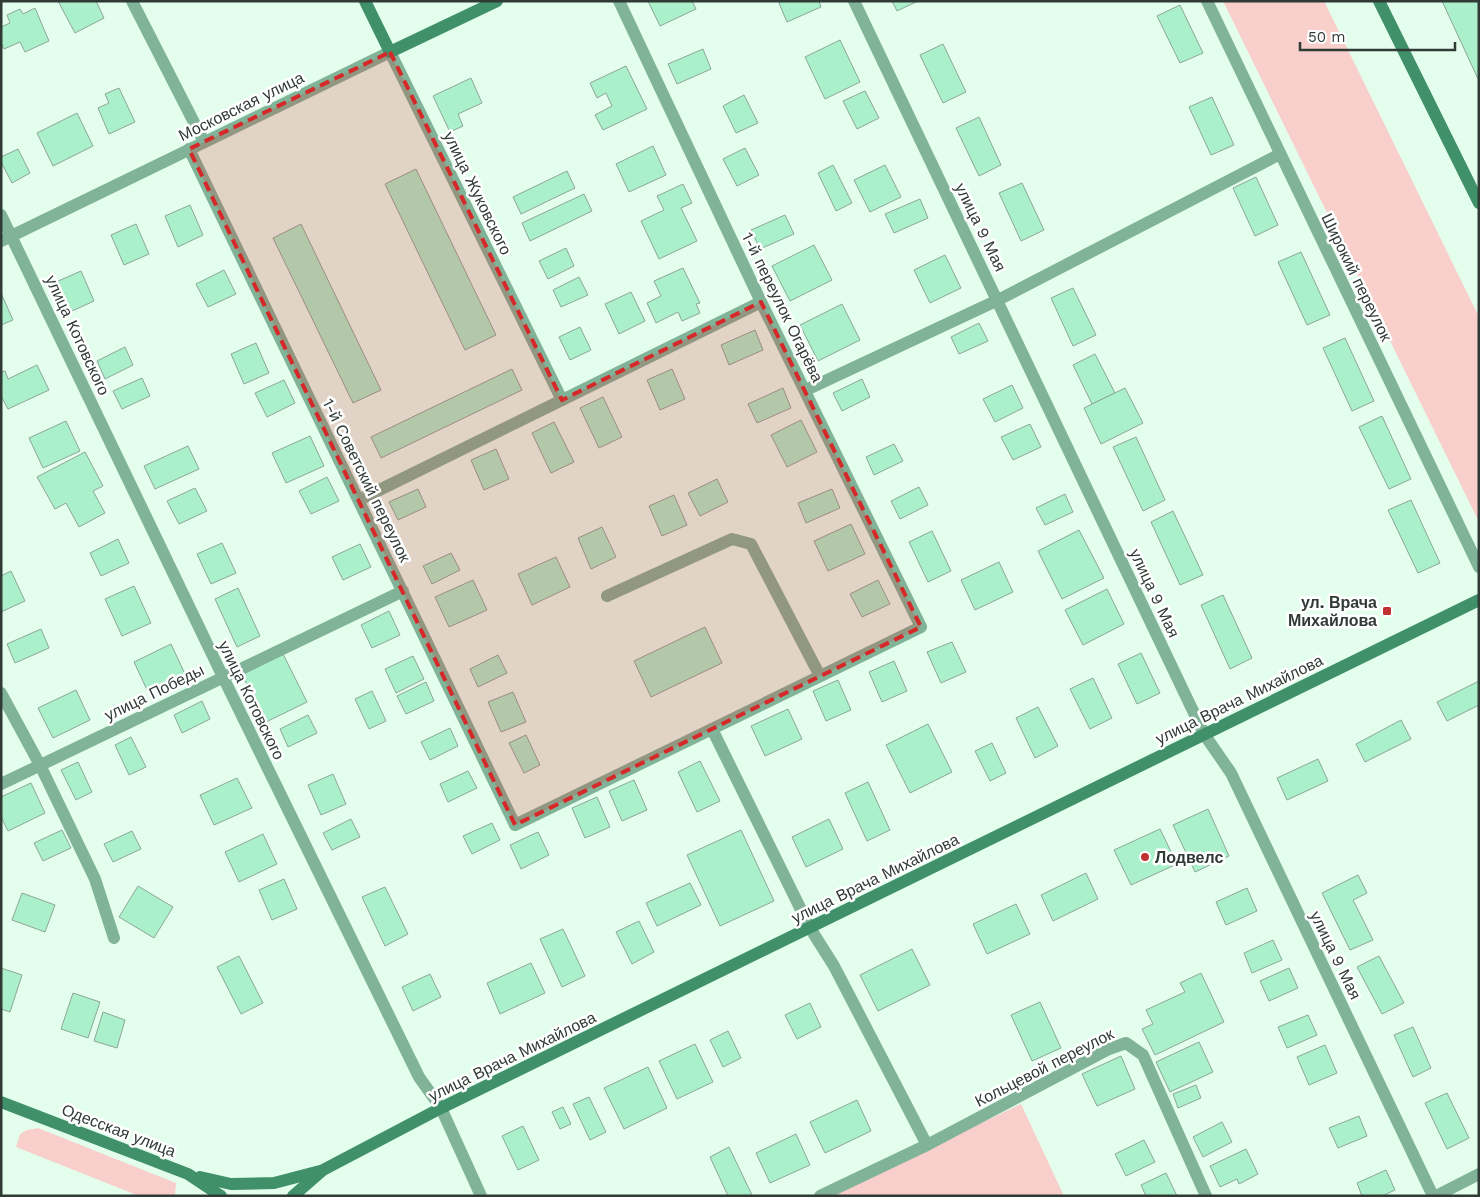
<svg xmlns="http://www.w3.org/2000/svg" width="1480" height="1197" font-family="'Work Sans',sans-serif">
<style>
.green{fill:#f8cfca}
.building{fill:#aaf0ca;stroke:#8ea698}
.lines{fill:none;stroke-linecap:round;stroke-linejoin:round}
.street{stroke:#81b398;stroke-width:12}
.secondary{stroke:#40916a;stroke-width:12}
.marked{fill:#d62828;fill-opacity:0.2;stroke:#d62828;stroke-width:4;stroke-dasharray:10 6;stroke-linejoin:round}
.poi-dot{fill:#c03131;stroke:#fff;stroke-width:2}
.labels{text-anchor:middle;stroke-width:5;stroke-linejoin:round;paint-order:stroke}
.street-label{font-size:16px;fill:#313b36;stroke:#fff}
.poi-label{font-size:16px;font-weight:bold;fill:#313b36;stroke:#fff;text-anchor:end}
</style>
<rect width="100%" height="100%" fill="#e4feee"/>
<!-- green -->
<g class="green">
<polygon points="1223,1 1324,1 1479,317 1479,522"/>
<polygon points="1021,1104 1064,1196 833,1196 832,1193"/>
<polygon points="38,1128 176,1183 175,1196 139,1196 16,1147 20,1134 27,1130"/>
</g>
<!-- building -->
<g class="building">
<polygon points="58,1 96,1 104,18 75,33"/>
<polygon points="648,1 692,1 696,9 660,26"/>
<polygon points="782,1 819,1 821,7 787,22 779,3"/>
<polygon points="892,1 918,1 897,11"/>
<polygon points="1442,1 1479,1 1479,81"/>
<polygon points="1180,5 1203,53 1180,63 1157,16"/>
<polygon points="35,8 49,41 25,52 20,42 4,49 1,43 1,27 10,23 7,15 20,9 23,14"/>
<polygon points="840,40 860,82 825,99 805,57"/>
<polygon points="943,44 966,92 943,103 920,55"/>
<polygon points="703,49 711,69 677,84 668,64"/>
<polygon points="626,66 647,109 603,130 595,115 612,106 606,93 597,98 590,83"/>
<polygon points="471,78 482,103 458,114 463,126 450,132 433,96"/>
<polygon points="119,88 135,122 109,134 98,108 109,103 105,94"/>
<polygon points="865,91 879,118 857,129 843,101"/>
<polygon points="744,95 758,123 736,133 723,106"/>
<polygon points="1212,97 1234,145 1211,155 1189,107"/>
<polygon points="77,113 93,146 53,166 37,133"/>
<polygon points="979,117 1001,165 979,176 956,128"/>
<polygon points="653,146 666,175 629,192 616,164"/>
<polygon points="745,148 759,175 737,186 723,159"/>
<polygon points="18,149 30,173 12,183 1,162 1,157"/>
<polygon points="833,165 852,203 836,211 818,173"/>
<polygon points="885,165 901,197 870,212 854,180"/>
<polygon points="416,169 496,335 465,350 385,184"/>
<polygon points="567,171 575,188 521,214 513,197"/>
<polygon points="1256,177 1278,225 1255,236 1233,188"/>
<polygon points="1022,183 1044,230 1021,241 999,193"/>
<polygon points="683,184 692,203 681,208 697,241 659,259 641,221 664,210 657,196"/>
<polygon points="584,194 592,211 530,241 522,223"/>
<polygon points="920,199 928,218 894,233 885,214"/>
<polygon points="190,205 203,235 178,247 165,216"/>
<polygon points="785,215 794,234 760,249 751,230"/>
<polygon points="136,224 149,254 124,265 111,235"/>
<polygon points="301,224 381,390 353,403 273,238"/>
<polygon points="814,245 832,280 790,301 772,266"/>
<polygon points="566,248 574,266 548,279 539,261"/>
<polygon points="1301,252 1330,315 1307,325 1278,262"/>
<polygon points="945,255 961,288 930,303 914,270"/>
<polygon points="683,268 700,303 696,304 700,313 682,321 678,312 656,323 647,303 661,296 654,281"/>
<polygon points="224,270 236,294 208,307 196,284"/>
<polygon points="81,271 94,301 70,312 56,282"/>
<polygon points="579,277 588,295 561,307 553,290"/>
<polygon points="1073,288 1096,335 1073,346 1051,298"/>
<polygon points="631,292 645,321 619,334 605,304"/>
<polygon points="1,293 13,320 1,325"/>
<polygon points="842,304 860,340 818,361 800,325"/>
<polygon points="979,323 988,341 959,354 951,337"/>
<polygon points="580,327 591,350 570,360 559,337"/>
<polygon points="755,330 763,350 729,365 721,345"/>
<polygon points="1345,338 1374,401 1352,411 1323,348"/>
<polygon points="256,343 269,373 244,384 231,354"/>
<polygon points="125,347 133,365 105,379 97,361"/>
<polygon points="1095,354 1115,393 1092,404 1073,365"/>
<polygon points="37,365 49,390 8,409 1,396 1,372 5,371 8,379"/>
<polygon points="512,369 522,390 381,458 371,437"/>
<polygon points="672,369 685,399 660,410 647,380"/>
<polygon points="142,378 150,396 122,409 113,391"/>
<polygon points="862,379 870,397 842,411 833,393"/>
<polygon points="284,380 295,403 267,417 255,393"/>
<polygon points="1012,385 1023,408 995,422 983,399"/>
<polygon points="783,388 791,408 757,423 748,404"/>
<polygon points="1125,388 1143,423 1101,444 1084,408"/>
<polygon points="603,397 622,437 599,448 580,408"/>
<polygon points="1382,416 1411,479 1389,489 1359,427"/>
<polygon points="801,420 817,452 787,467 771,435"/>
<polygon points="66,421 80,451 43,468 29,438"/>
<polygon points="554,422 574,462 551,473 532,433"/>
<polygon points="1030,424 1041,447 1013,460 1001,437"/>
<polygon points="310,436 324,466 286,483 272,453"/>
<polygon points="1136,437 1165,500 1143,511 1113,447"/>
<polygon points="894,444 903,461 874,475 866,457"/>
<polygon points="188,446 199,469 155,489 144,466"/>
<polygon points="496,449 509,479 484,490 471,460"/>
<polygon points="85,452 103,486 93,491 105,513 79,527 66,503 55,509 37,477"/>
<polygon points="327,477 339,501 311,514 299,491"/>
<polygon points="717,479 728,502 700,516 688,493"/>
<polygon points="919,487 928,505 900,519 891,501"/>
<polygon points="195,488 207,511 179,524 167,501"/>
<polygon points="418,489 426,507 398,520 389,502"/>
<polygon points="832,489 840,508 806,523 798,503"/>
<polygon points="1065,494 1073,512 1045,525 1036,508"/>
<polygon points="674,495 687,525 662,536 649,506"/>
<polygon points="1411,500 1440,563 1418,573 1388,510"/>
<polygon points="1173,511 1203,575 1180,585 1151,522"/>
<polygon points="851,524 865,554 828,571 814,541"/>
<polygon points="602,527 616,557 591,569 578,538"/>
<polygon points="1079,530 1104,578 1062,599 1038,551"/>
<polygon points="932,531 951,571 928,582 909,542"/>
<polygon points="118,539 129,563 101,576 90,553"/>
<polygon points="222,543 236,573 211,584 197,554"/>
<polygon points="360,544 371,567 343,580 332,557"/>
<polygon points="451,553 460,570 432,584 423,566"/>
<polygon points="556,557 570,587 532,605 518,574"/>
<polygon points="999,562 1013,592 975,610 961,580"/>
<polygon points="11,571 25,601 1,612 1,576"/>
<polygon points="473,580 487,610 449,627 435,597"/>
<polygon points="878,580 890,604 862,617 850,594"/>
<polygon points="134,586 151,623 122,636 105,599"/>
<polygon points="238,588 260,636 237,647 215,599"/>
<polygon points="1107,589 1124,624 1083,645 1065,610"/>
<polygon points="1223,595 1252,658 1230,669 1201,605"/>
<polygon points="389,611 400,635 372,648 361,625"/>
<polygon points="705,627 722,663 651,697 634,661"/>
<polygon points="41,629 49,648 15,663 7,644"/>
<polygon points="952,642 966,672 941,683 927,652"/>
<polygon points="171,644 185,674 148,692 134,662"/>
<polygon points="1141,653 1160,693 1137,704 1118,664"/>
<polygon points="283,654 307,702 266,722 242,675"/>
<polygon points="498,655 507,673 478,687 470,669"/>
<polygon points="413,656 424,679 396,693 385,669"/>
<polygon points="894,661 907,691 882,702 869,672"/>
<polygon points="1093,678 1112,718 1090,729 1070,689"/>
<polygon points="838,680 851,710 826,721 813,691"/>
<polygon points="1479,681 1479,705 1447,721 1437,702"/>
<polygon points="426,682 434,701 406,714 397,696"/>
<polygon points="76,690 90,720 53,738 38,708"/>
<polygon points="372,691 386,721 369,729 355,699"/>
<polygon points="513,692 526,722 501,732 488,702"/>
<polygon points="202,701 210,719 182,733 174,715"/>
<polygon points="1038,707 1058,746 1035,758 1016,718"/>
<polygon points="788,709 802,739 765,756 751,726"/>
<polygon points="308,715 317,733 288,747 280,729"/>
<polygon points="1401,720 1411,739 1365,762 1356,744"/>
<polygon points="928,724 952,772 910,793 886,745"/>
<polygon points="450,728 458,746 430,760 421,742"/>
<polygon points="526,735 540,765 524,773 509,743"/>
<polygon points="131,737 146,767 129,775 115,745"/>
<polygon points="992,743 1006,773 990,781 975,751"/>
<polygon points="1318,759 1328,781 1287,800 1277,778"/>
<polygon points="700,761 720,801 697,812 678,772"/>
<polygon points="78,762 92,792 76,800 61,770"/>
<polygon points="468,771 477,788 448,802 440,784"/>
<polygon points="333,774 346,804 321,815 308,785"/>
<polygon points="237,778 252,808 214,825 200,795"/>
<polygon points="634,780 647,810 622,821 609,791"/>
<polygon points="868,782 890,830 867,841 845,793"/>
<polygon points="31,783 45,813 8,831 1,817 1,797"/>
<polygon points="597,797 610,827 585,838 572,808"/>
<polygon points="1208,809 1229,856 1195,872 1173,825"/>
<polygon points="351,819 360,837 332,850 323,833"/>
<polygon points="829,819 843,849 806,867 792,837"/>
<polygon points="492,823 500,840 472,854 463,836"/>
<polygon points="1160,829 1177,864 1131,885 1114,850"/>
<polygon points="62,830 71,848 43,861 34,843"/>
<polygon points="741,830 774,901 720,926 687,855"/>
<polygon points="132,831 141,849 113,862 104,844"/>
<polygon points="538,832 549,855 521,869 510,845"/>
<polygon points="263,834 277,864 239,882 225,852"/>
<polygon points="1086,873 1098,899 1053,921 1041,895"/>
<polygon points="1358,875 1367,893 1353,900 1373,940 1350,950 1322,893"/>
<polygon points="284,879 297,909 272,920 259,890"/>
<polygon points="690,883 701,905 657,926 646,903"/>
<polygon points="138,886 173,907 154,938 119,917"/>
<polygon points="385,887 408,934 385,946 362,897"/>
<polygon points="1247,888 1257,911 1226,925 1216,902"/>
<polygon points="22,893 55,905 45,932 12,920"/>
<polygon points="1016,904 1030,934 987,954 973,924"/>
<polygon points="639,921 654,952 632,964 616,932"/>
<polygon points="563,929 585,976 562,987 540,939"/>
<polygon points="1273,940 1282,960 1252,973 1244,953"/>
<polygon points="912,949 930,985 878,1011 860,975"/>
<polygon points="239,956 263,1003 241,1014 217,967"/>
<polygon points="1379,956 1404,1003 1382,1014 1357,967"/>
<polygon points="531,963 545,993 500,1014 487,983"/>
<polygon points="1,968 22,975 10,1012 1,1009"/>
<polygon points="1289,968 1298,988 1269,1001 1260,981"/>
<polygon points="1201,973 1224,1022 1155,1055 1142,1029 1153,1024 1146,1010 1185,992 1180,983"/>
<polygon points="430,974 441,997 413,1011 402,987"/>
<polygon points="73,993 100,1002 88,1038 61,1029"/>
<polygon points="1040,1002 1061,1048 1032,1061 1011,1015"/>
<polygon points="810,1003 821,1027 797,1039 785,1015"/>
<polygon points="103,1012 125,1020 117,1048 94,1041"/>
<polygon points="1308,1015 1317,1035 1287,1048 1278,1027"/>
<polygon points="1413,1027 1431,1068 1413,1077 1394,1035"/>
<polygon points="728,1031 741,1058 723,1067 710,1040"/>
<polygon points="1199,1042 1213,1072 1170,1092 1156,1062"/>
<polygon points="695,1044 713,1082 677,1099 659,1061"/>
<polygon points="1325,1045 1337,1073 1309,1085 1297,1057"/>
<polygon points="1121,1056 1135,1089 1097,1106 1082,1074"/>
<polygon points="648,1067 667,1108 624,1129 604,1088"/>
<polygon points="1196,1085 1201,1098 1178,1108 1173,1094"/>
<polygon points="1447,1093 1469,1138 1447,1149 1425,1103"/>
<polygon points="589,1097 606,1132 590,1140 573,1104"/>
<polygon points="857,1100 871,1131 825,1153 810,1122"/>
<polygon points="563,1107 571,1124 560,1129 552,1112"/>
<polygon points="1359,1116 1367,1136 1338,1148 1329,1128"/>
<polygon points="1222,1122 1232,1142 1203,1157 1193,1137"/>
<polygon points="523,1126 539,1160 518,1170 502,1136"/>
<polygon points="796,1134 810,1165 770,1183 756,1153"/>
<polygon points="1144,1140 1155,1162 1126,1176 1115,1154"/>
<polygon points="729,1147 752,1195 751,1196 728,1196 710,1157"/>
<polygon points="1246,1149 1258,1174 1239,1184 1237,1179 1220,1187 1210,1166"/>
<polygon points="1386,1170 1395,1190 1382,1196 1362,1196 1357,1183"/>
<polygon points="1166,1173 1177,1196 1146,1196 1141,1185"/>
</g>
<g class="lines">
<!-- street -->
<g class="street">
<polyline points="132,1 204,142"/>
<polyline points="854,1 1204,734 1231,773 1433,1196"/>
<polyline points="1207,1 1479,567"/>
<polyline points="189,149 515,825 921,627 761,302 619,1"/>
<polyline points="1,215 223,677 419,1077 441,1108 481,1196"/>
<polyline points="1,241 390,52 562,400"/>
<polyline points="806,390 998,300 1280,154"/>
<polyline points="359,500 761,302"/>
<polyline points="607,596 732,539 751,544 820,676"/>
<polyline points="1,693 40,765 95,879 114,938"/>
<polyline points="712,729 810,928 834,966 927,1145"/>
<polyline points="1,784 403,591"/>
<polyline points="820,1196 927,1145 1109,1049 1126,1043 1143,1055 1206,1196"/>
<polyline points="1436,1196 1479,1174"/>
</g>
<!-- secondary -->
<g class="secondary">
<polyline points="365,1 390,52 497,1"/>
<polyline points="1379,1 1479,203"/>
<polyline points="1,1102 188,1174 221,1196"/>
<polyline points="200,1177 231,1184 274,1183 320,1171"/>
<polyline points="293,1196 323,1170 441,1108 1479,600"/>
</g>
</g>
<!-- marked area -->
<path class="marked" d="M390,52L562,400L761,302L921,627L515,825L189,149Z"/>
<!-- markers -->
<g class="poi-dot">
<rect x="1382" y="606" width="10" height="10" rx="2.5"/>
<circle cx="1145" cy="857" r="5"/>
</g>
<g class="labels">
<!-- street labels -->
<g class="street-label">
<text transform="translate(241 106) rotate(-26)" y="6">Московская улица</text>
<text transform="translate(478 193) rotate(64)" y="6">улица Жуковского</text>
<text transform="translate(981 227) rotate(64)" y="6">улица 9 Мая</text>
<text transform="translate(1357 277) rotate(64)" y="6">Широкий переулок</text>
<text transform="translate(783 307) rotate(64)" y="6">1-й переулок Огарёва</text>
<text transform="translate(78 335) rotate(65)" y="6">улица Котовского</text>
<text transform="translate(367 480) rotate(64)" y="6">1-й Советский переулок</text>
<text transform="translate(1155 593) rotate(65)" y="6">улица 9 Мая</text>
<text transform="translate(154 692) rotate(-26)" y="6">улица Победы</text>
<text transform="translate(1239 699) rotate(-26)" y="6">улица Врача Михайлова</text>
<text transform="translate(252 700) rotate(64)" y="6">улица Котовского</text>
<text transform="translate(875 878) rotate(-26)" y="6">улица Врача Михайлова</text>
<text transform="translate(1336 955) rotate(64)" y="6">улица 9 Мая</text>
<text transform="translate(512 1056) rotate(-26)" y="6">улица Врача Михайлова</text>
<text transform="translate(1044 1067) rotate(-27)" y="6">Кольцевой переулок</text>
<text transform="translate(119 1130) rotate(21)" y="6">Одесская улица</text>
</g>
<!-- poi labels -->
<g class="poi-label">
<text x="1377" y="608">ул. Врача<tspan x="1377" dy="18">Михайлова</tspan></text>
<text x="1155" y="863" text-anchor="start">Лодвелс</text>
</g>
</g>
<!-- border -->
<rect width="1480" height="1197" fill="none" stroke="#313b36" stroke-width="5"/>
<!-- scale -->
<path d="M1300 42v8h155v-8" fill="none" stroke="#313b36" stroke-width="2.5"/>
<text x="1308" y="42" font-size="15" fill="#313b36" stroke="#ffffff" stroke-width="4" paint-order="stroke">50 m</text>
</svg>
